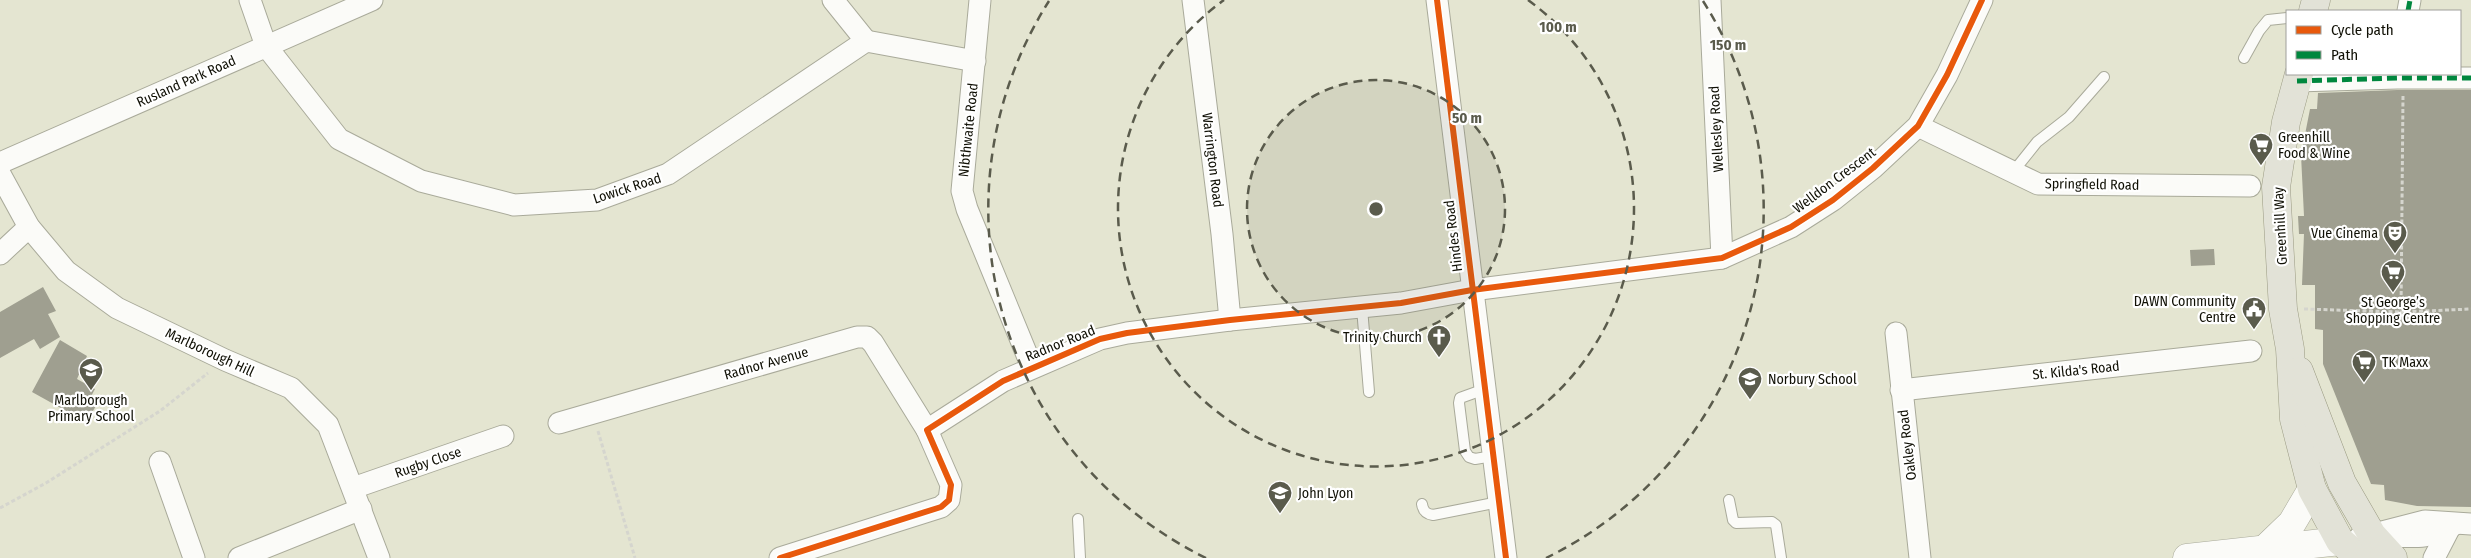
<svg xmlns="http://www.w3.org/2000/svg" width="2471" height="558" font-family="'Fira Sans Condensed',sans-serif">
<style>
.building{fill:#9f9f90}
.lines{fill:none;stroke-linecap:round;stroke-linejoin:round}
.lane-casing{stroke:#a9aa9a;stroke-width:12}
.street-casing{stroke:#a9aa9a;stroke-width:23}
.secondary-casing{stroke:#a9aa9a;stroke-width:29}
.primary-casing{stroke:#999981;stroke-width:29}
.path{stroke:#d5d5ce;stroke-width:3;stroke-dasharray:4 2.5;stroke-linecap:butt}
.lane{stroke:#fbfbf8;stroke-width:10}
.street{stroke:#fbfbf8;stroke-width:21}
.secondary{stroke:#fbfbf8;stroke-width:28}
.primary{stroke:#e2e2d7;stroke-width:28}
.quiet{stroke:#00873e;stroke-width:5;stroke-dasharray:10 5;stroke-linecap:butt}
.cycleway-casing{stroke:#fff;stroke-width:9}
.cycleway{stroke:#e8590c;stroke-width:6}
.ring{fill:none;stroke:#5a5b4c;stroke-width:2.5;stroke-dasharray:9 6}
.labels{text-anchor:middle;stroke-width:4.5;stroke-linejoin:round;paint-order:stroke}
.street-label{font-size:14px;fill:#101005;stroke:#fff}
.poi-label{font-size:14px;fill:#101005;stroke:#fff;text-anchor:start}
.centre{fill:#5a5b4c;stroke:#fff;stroke-width:2.5}
.ring-label{font-size:15px;text-anchor:middle;font-weight:bold;fill:#5a5b4c;stroke:#fff;stroke-width:4.5;stroke-linejoin:round;paint-order:stroke}
</style>
<rect width="100%" height="100%" fill="#e4e5d1"/>
<!-- building -->
<g class="building">
<polygon points="2397,90 2471,90 2471,507 2417,506 2385,500 2384,485 2371,484 2323,364 2323,330 2315,329 2315,285 2302,285 2304,234 2299,234 2298,216 2304,216 2301,155 2310,109 2317,109 2318,93"/>
<polygon points="2214,249 2215,265 2191,266 2190,250"/>
<polygon points="43,287 56,311 48,314 60,337 40,349 34,339 0,358 0,312"/>
<polygon points="60,340 87,356 77,379 95,389 88,402 96,406 86,422 32,392"/>
</g>
<g class="lines">
<defs>
<g id="lane">
<polyline points="2244,58 2259,31 2268,20 2287,18"/>
<polyline points="2013,172 2037,142 2069,117 2104,77"/>
<polyline points="1362,308 1369,392"/>
<polyline points="1485,389 1460,398 1459,403 1465,451 1469,457 1475,459 1493,456"/>
<polyline points="1729,500 1733,520 1736,523 1772,522 1776,525 1781,558"/>
<path d="M1422,504C1423,511 1426,514 1433,515L1499,502"/>
<polyline points="1078,519 1080,558"/>
</g>
<g id="street">
<polyline points="250,0 266,46 339,139 421,181 514,205 597,200 668,174 866,41 975,61"/>
<polyline points="833,0 866,41"/>
<polyline points="980,0 962,191 967,209 1032,367"/>
<polyline points="1193,0 1222,234 1230,320"/>
<polyline points="1437,0 1506,558"/>
<polyline points="1710,0 1722,258"/>
<polyline points="2408,11 2410,0"/>
<polyline points="2297,81 2397,78 2471,78"/>
<polyline points="1918,126 2038,184 2250,186"/>
<polyline points="0,163 372,0"/>
<polyline points="0,174 29,227 66,271 117,308 225,360 291,388 328,425 379,558"/>
<polyline points="0,254 29,227"/>
<polyline points="1896,333 1920,558"/>
<polyline points="1901,390 2251,351"/>
<polyline points="559,423 857,337 867,337 873,343 927,430"/>
<polyline points="160,462 194,558"/>
<polyline points="353,488 503,436"/>
<path d="M2389,536C2412,537 2435,539 2455,524"/>
<polyline points="2359,538 2425,521 2471,524"/>
<polyline points="239,558 361,509"/>
<polyline points="780,558 941,507 949,500 951,485 927,430 1003,381 1100,339 1127,333 1230,320 1401,303 1472,290 1722,258 1791,227 1833,200 1873,168 1918,126 1947,75 1982,0"/>
<polyline points="2434,558 2449,529"/>
</g>
<g id="secondary">
<polyline points="2266,548 2292,523 2312,489"/>
<polyline points="2187,558 2340,541"/>
</g>
<g id="primary">
<polyline points="2313,11 2316,0"/>
<polyline points="2299,74 2286,122 2276,187 2283,309 2290,349 2294,419 2312,489 2340,541 2360,558"/>
<polyline points="2299,371 2342,483 2372,535 2393,558"/>
</g>
</defs>
<!-- lane casing -->
<use href="#lane" class="lane-casing"/>
<!-- street casing -->
<use href="#street" class="street-casing"/>
<!-- secondary casing -->
<use href="#secondary" class="secondary-casing"/>
<!-- primary casing -->
<use href="#primary" class="primary-casing"/>
<!-- path -->
<g class="path">
<polyline points="2403,96 2401,312 2471,309"/>
<polyline points="2304,309 2401,312"/>
<polyline points="598,431 635,558"/>
<polyline points="0,508 46,483 160,411 208,373"/>
</g>
<!-- lane -->
<use href="#lane" class="lane"/>
<!-- street -->
<use href="#street" class="street"/>
<!-- secondary -->
<use href="#secondary" class="secondary"/>
<!-- primary -->
<use href="#primary" class="primary"/>
<!-- quiet -->
<g class="quiet">
<polyline points="2408,11 2410,0"/>
<polyline points="2297,81 2397,78 2471,78"/>
</g>
<defs>
<g id="cycleway">
<polyline points="1437,0 1506,558"/>
<polyline points="780,558 941,507 949,500 951,485 927,430 1003,381 1100,339 1127,333 1230,320 1401,303 1472,290 1722,258 1791,227 1833,200 1873,168 1918,126 1947,75 1982,0"/>
</g>
</defs>
<!-- cycleway casing -->
<use href="#cycleway" class="cycleway-casing"/>
<!-- cycleway -->
<use href="#cycleway" class="cycleway"/>
</g>
<!-- distance rings -->
<circle cx="1376" cy="209" r="129" fill="#5a5b4c" fill-opacity=".12"/>
<g class="ring">
<circle cx="1376" cy="209" r="129"/>
<path d="M1528 0A258 258 0 1 1 1224 0"/>
<path d="M1206 558A388 388 0 0 1 1049 1M1703 1A388 388 0 0 1 1546 558"/>
</g>
<!-- icons -->
<defs>
<symbol id="supermarket-pin" viewBox="-11 -11 22 30"><path d="M0 17L-7.5 6A9.5 9.5 0 1 1 7.5 6Z" fill="#5a5b4c" stroke="#fff"/><path d="M-6-5.5h2.5l.6 2H6L4.5 2H-2.5L-4.4-4H-6ZM-1.5 3.2a1.3 1.3 0 1 0 .1 0ZM3 3.2a1.3 1.3 0 1 0 .1 0Z" fill="#fff"/></symbol>
<symbol id="theatre-pin" viewBox="-11 -11 22 30"><path d="M0 17L-7.5 6A9.5 9.5 0 1 1 7.5 6Z" fill="#5a5b4c" stroke="#fff"/><path d="M-5-5.5Q0-4 5-5.5V0Q5 5 0 6Q-5 5-5 0ZM-3.3-2.5H-1v1.5H-3.3ZM1-2.5H3.3v1.5H1ZM-2.8 1Q0 5.5 2.8 1Z" fill="#fff"/></symbol>
<symbol id="civic-pin" viewBox="-11 -11 22 30"><path d="M0 17L-7.5 6A9.5 9.5 0 1 1 7.5 6Z" fill="#5a5b4c" stroke="#fff"/><path d="M-.6-6.5H3V-4.5H.6V-3L4-1V1h2V6H-6V1h2V-1L-.6-3ZM-1.2 2.5V6h2.4V2.5Z" fill="#fff"/></symbol>
<symbol id="church-pin" viewBox="-11 -11 22 30"><path d="M0 17L-7.5 6A9.5 9.5 0 1 1 7.5 6Z" fill="#5a5b4c" stroke="#fff"/><path d="M-1.2-6h2.4v3.5h3.3v2.4h-3.3V6h-2.4V-.1h-3.3v-2.4h3.3Z" fill="#fff"/></symbol>
<symbol id="school-pin" viewBox="-11 -11 22 30"><path d="M0 17L-7.5 6A9.5 9.5 0 1 1 7.5 6Z" fill="#5a5b4c" stroke="#fff"/><path d="M0-5L7-2L0 1L-7-2ZM-4 1L0 2.5L4 1V4Q0 6-4 4Z" fill="#fff"/></symbol>
</defs>
<g fill-rule="evenodd">
<use href="#supermarket-pin" x="2247" y="131" width="28" height="38"/>
<use href="#theatre-pin" x="2381" y="219" width="28" height="38"/>
<use href="#supermarket-pin" x="2379" y="258" width="28" height="38"/>
<use href="#civic-pin" x="2240" y="295" width="28" height="38"/>
<use href="#church-pin" x="1425" y="323" width="28" height="38"/>
<use href="#supermarket-pin" x="2350" y="348" width="28" height="38"/>
<use href="#school-pin" x="77" y="356" width="28" height="38"/>
<use href="#school-pin" x="1736" y="365" width="28" height="38"/>
<use href="#school-pin" x="1266" y="479" width="28" height="38"/>
</g>
<g class="labels">
<!-- street labels -->
<g class="street-label">
<text transform="translate(186 81) rotate(-24)" y="5">Rusland Park Road</text>
<text transform="translate(1716 129) rotate(-93)" y="5">Wellesley Road</text>
<text transform="translate(968 130) rotate(-84)" y="5">Nibthwaite Road</text>
<text transform="translate(1213 160) rotate(83)" y="5">Warrington Road</text>
<text transform="translate(1834 180) rotate(-37)" y="5">Welldon Crescent</text>
<text transform="translate(2092 184) rotate(1)" y="5">Springfield Road</text>
<text transform="translate(627 188) rotate(-18)" y="5">Lowick Road</text>
<text transform="translate(2280 226) rotate(-93)" y="5">Greenhill Way</text>
<text transform="translate(1453 236) rotate(-97)" y="5">Hindes Road</text>
<text transform="translate(1060 343) rotate(-22)" y="5">Radnor Road</text>
<text transform="translate(210 352) rotate(25)" y="5">Marlborough Hill</text>
<text transform="translate(766 363) rotate(-16)" y="5">Radnor Avenue</text>
<text transform="translate(2076 370) rotate(-6)" y="5">St. Kilda's Road</text>
<text transform="translate(1907 445) rotate(-97)" y="5">Oakley Road</text>
<text transform="translate(428 462) rotate(-19)" y="5">Rugby Close</text>
</g>
<!-- poi labels -->
<g class="poi-label">
<text x="2278" y="142">Greenhill<tspan x="2278" dy="16">Food &amp; Wine</tspan></text>
<text x="2378" y="238" text-anchor="end">Vue Cinema</text>
<text x="2236" y="306" text-anchor="end">DAWN Community<tspan x="2236" dy="16">Centre</tspan></text>
<text x="2393" y="307" text-anchor="middle">St George’s<tspan x="2393" dy="16">Shopping Centre</tspan></text>
<text x="1422" y="342" text-anchor="end">Trinity Church</text>
<text x="2382" y="367">TK Maxx</text>
<text x="1768" y="384">Norbury School</text>
<text x="91" y="405" text-anchor="middle">Marlborough<tspan x="91" dy="16">Primary School</tspan></text>
<text x="1298" y="498">John Lyon</text>
</g>
</g>
<circle cx="1376" cy="209" r="8" class="centre"/>
<g class="ring-label">
<text x="1558" y="32">100 m</text>
<text x="1728" y="50">150 m</text>
<text x="1467" y="123">50 m</text>
</g>
<!-- legend -->
<rect x="2286" y="10" width="175" height="65" fill="#ffffff" stroke="#9f9f9b"/>
<rect x="2296" y="26" width="25" height="8" fill="#e8590c" stroke="#9f9f9b"/>
<text x="2331" y="35" font-size="15" fill="#101005">Cycle path</text>
<rect x="2296" y="51" width="25" height="8" fill="#00873e" stroke="#9f9f9b"/>
<text x="2331" y="60" font-size="15" fill="#101005">Path</text>
</svg>
